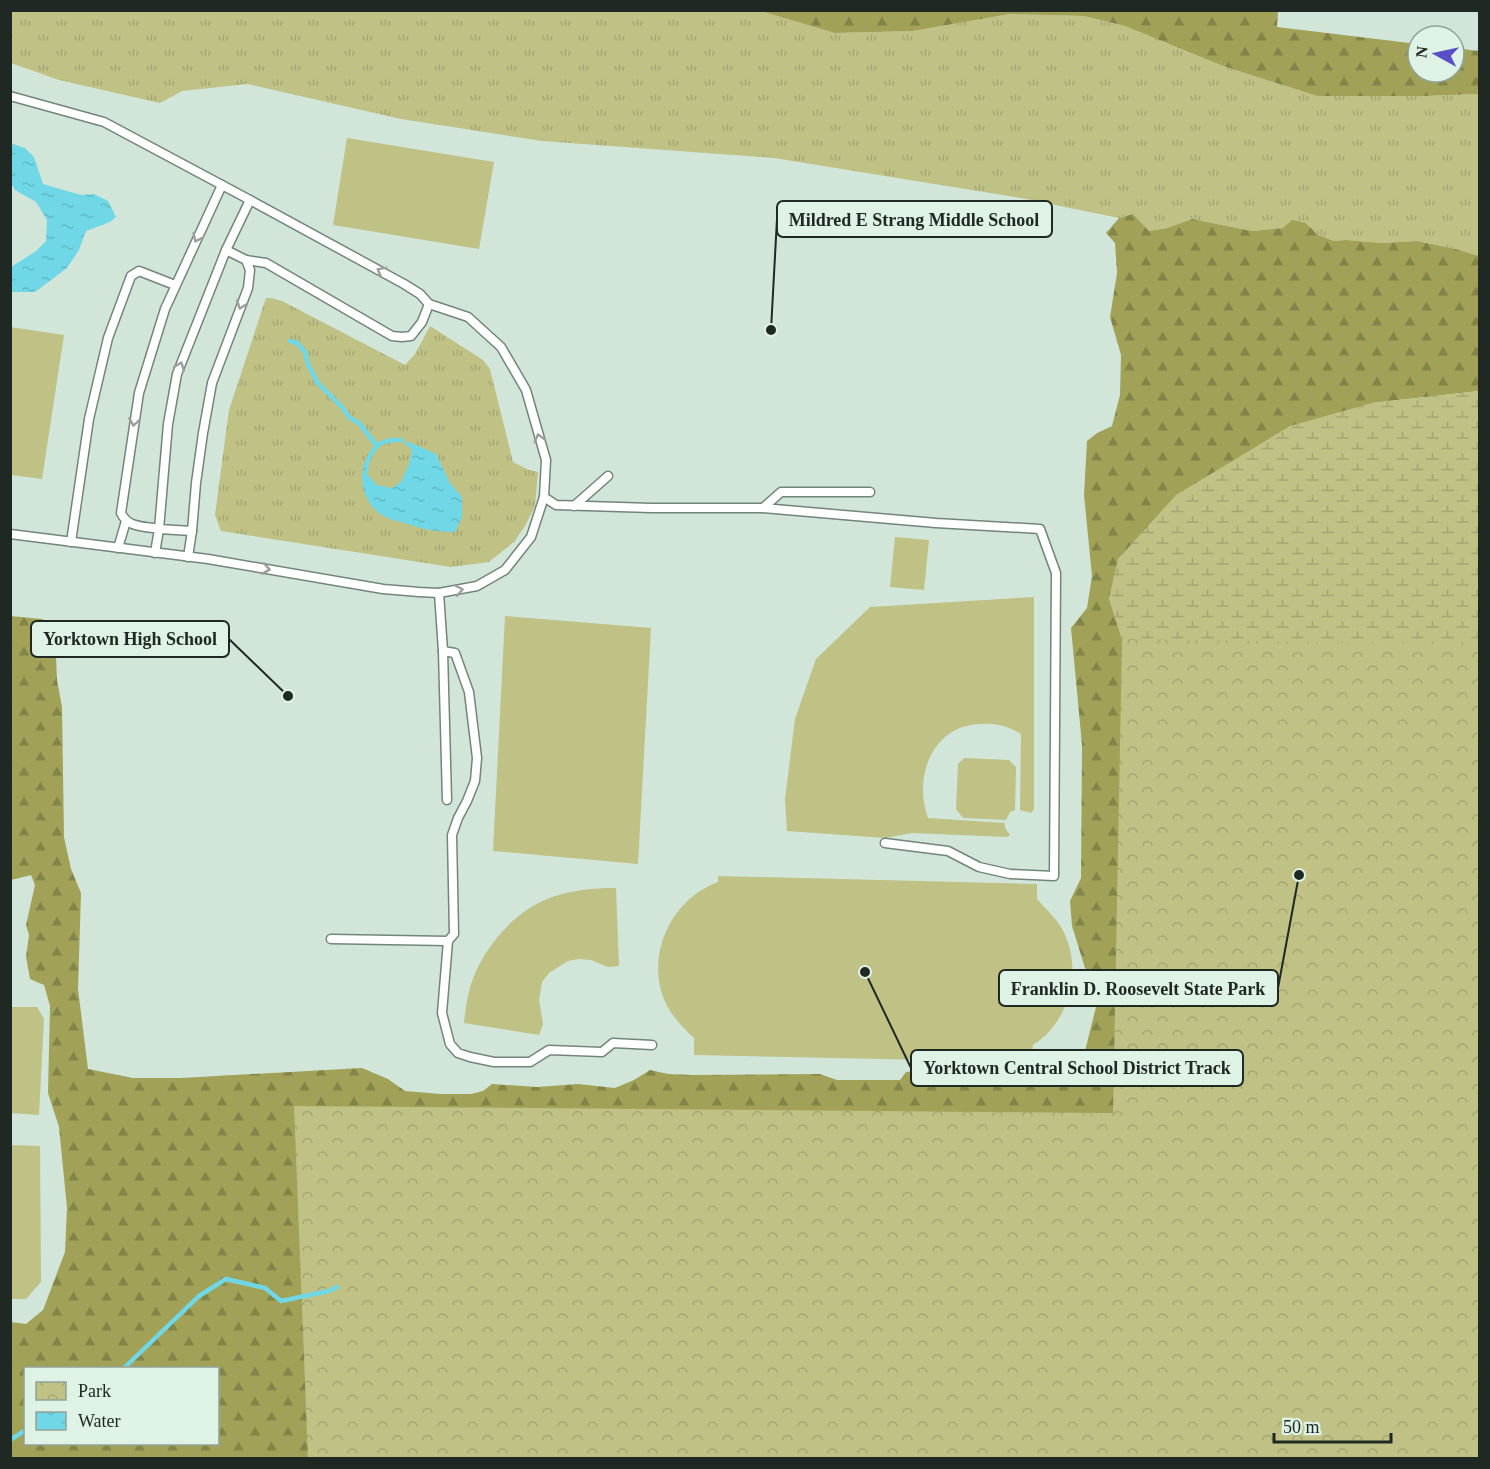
<svg xmlns="http://www.w3.org/2000/svg" width="1490" height="1469" font-family="'Times New Roman',serif">
<style>
.grass{fill:url(#grass-tufts)}
.forest{fill:url(#forest-firs);fill-rule:evenodd}
.wetland{fill:url(#wetland-marsh)}
.park{fill:url(#park-crowns)}
.garden{fill:#bfc185}
.water{fill:url(#water-ripples)}
.lines{fill:none;stroke-linecap:round;stroke-linejoin:round}
.stream{stroke:#70d7e6;stroke-width:4.5}
.lane-casing{stroke:#73857a;stroke-width:11}
.lane{stroke:#fff;stroke-width:8}
.oneway{stroke:#9b9e9c}
.leader{fill:none;stroke:#202823;stroke-width:2}
.callout-dot{fill:#202823;stroke:#def3e6;stroke-width:2}
.callout{fill:#def3e6;stroke:#202823;stroke-width:2}
.callout-label{font-size:18px;text-anchor:middle;font-weight:bold;fill:#202823}
</style>
<defs>
<pattern id="grass-tufts" width="24" height="20" patternUnits="userSpaceOnUse" patternTransform="scale(1.5)"><rect width="24" height="20" fill="#bfc185"/><path d="M3 7l-1-3M5 7V3M7 7l1-3M15 17l-1-3M17 17v-4M19 17l1-3" fill="none" stroke="#a4a673"/></pattern>
<pattern id="forest-firs" width="22" height="20" patternUnits="userSpaceOnUse" patternTransform="scale(1.5)"><rect width="22" height="20" fill="#a1a257"/><path d="M5 1l3.5 6h-7zM16 11l3.5 6h-7z" fill="#838448"/></pattern>
<pattern id="wetland-marsh" width="20" height="14" patternUnits="userSpaceOnUse" patternTransform="scale(1.5)"><rect width="20" height="14" fill="#bfc185"/><path d="M1 5h8M5 5V1M11 12h8M15 12V8" fill="none" stroke="#a4a673"/></pattern>
<pattern id="park-crowns" width="20" height="18" patternUnits="userSpaceOnUse" patternTransform="scale(1.5)"><rect width="20" height="18" fill="#bfc185"/><path d="M2 6a3 3 0 1 1 6 0M12 15a3 3 0 1 1 6 0" fill="none" stroke="#a4a673"/></pattern>
<pattern id="water-ripples" width="26" height="14" patternUnits="userSpaceOnUse" patternTransform="scale(1.5)"><rect width="26" height="14" fill="#70d7e6"/><path d="M2 4q2-2 4 0t4 0M15 11q2-2 4 0t4 0" fill="none" stroke="#61b9c5"/></pattern>
</defs>
<rect width="100%" height="100%" fill="#d1e6d9"/>
<!-- grass -->
<g class="grass">
<polygon points="11,10 761,10 835,33 913,31 1010,14 1084,16 1125,26 1223,66 1317,96 1424,96 1479,94 1479,256 1456,249 1417,241 1382,243 1346,240 1334,241 1318,235 1306,223 1283,228 1252,231 1192,219 1167,228 1149,231 1133,214 1119,218 1021,198 774,158 542,141 401,119 247,84 182,91 160,103 59,80 11,63"/>
<polygon points="266,298 271,298 282,301 405,365 415,354 430,326 483,360 490,369 513,462 529,470 538,472 535,506 526,524 515,541 489,562 451,567 221,531 215,515 229,410"/>
</g>
<!-- forest -->
<g class="forest">
<polygon points="761,11 1278,11 1277,27 1418,44 1418,72 1454,72 1454,48 1479,51 1479,94 1424,96 1317,96 1223,66 1125,26 1084,16 1010,14 913,31 835,33"/>
<path d="M1133,214L1149,231L1167,228L1192,219L1252,231L1283,228L1292,220L1306,223L1318,235L1334,241L1346,240L1382,243L1417,241L1456,249L1479,256V391L1372,403L1109,598L1122,639L1479,1458H11V1322L26,1324L43,1310L65,1252L67,1208L59,1127L48,1093L50,1006L44,985L30,979L26,957L29,935L26,925L35,885L31,875L11,880L10,616L42,619L58,627L60,635L59,647L56,656L57,680L62,707L64,837L71,869L81,893L78,989L88,1069L133,1078H181L362,1068L388,1079L405,1091L441,1094H471L483,1091L492,1084L537,1087L578,1084L615,1088L634,1080L650,1070L668,1074L692,1075L820,1074L837,1080H900L906,1072C931,1069 956,1072 981,1073C1013,1074 1044,1072 1076,1070L1085,1051L1097,1003L1094,975L1085,968L1072,926L1070,901L1081,878L1082,745L1071,628L1087,608L1092,576L1084,495L1087,441L1097,433L1112,426L1120,395L1121,355L1110,317L1117,273L1115,243L1106,233L1119,218ZM26,1368H218V1444H26Z"/>
</g>
<!-- wetland -->
<polygon class="wetland" points="1479,391 1479,1089 1025,1121 1113,1114 1131,1072 1122,639 1109,598 1118,559 1176,495 1290,426 1372,403"/>
<!-- park -->
<polygon class="park" points="1122,639 1479,645 1479,1458 308,1458 294,1106 1113,1113"/>
<!-- garden -->
<g class="garden">
<polygon points="347,138 494,162 479,249 333,225"/>
<polygon points="10,327 64,335 42,479 11,475"/>
<polygon points="895,537 929,540 924,590 890,587"/>
<path d="M1034,597V809L1031,813L1020,810L1021,734C1008,726 996,723 981,724C932,725 913,777 928,818L1005,823V828L1010,835L1007,837L912,833L885,838L787,831L785,799L795,719L816,659L870,607Z"/>
<polygon points="505,616 651,628 638,864 493,851"/>
<polygon points="964,758 1009,760 1016,767 1015,810 1010,812 1006,820 963,818 956,809 958,764"/>
<path d="M718,876L1037,884V899C1045,908 1054,916 1061,927C1084,966 1071,1021 1033,1045L1032,1062L694,1055V1038C681,1026 668,1012 662,994C648,948 674,898 718,882Z"/>
<path d="M606,888H616L619,966L608,967L591,960L579,959L568,961L549,973L542,982L539,1000L543,1024L539,1035L464,1023C465,1014 466,1005 468,996C476,956 510,914 547,899C567,891 586,889 606,888Z"/>
<polygon points="11,1007 37,1007 44,1019 39,1115 11,1113"/>
<polygon points="10,1145 40,1146 41,1282 26,1299 11,1299"/>
</g>
<!-- water -->
<g class="water">
<polygon points="10,143 25,148 34,157 43,184 81,195 94,194 108,201 116,217 110,222 86,231 79,250 67,268 35,292 11,292 11,267 36,251 46,241 47,220 36,202 15,190 11,183"/>
<path d="M401,440L414,444L436,454L450,483L462,497V517L455,532C433,532 424,529 404,523C399,521 394,521 390,519C367,510 358,486 364,464L369,466L367,474L377,485L392,488L401,482L409,464L412,450Z"/>
</g>
<g class="lines">
<!-- stream -->
<g class="stream">
<polyline points="290,341 297,343 305,352 308,364 317,382 341,406 350,418 359,423 377,446"/>
<path d="M366,465C374,446 378,439 401,440"/>
<polyline points="124,1368 199,1296 226,1279 265,1288 281,1301 329,1291 337,1287"/>
<polyline points="10,1440 26,1430"/>
</g>
<defs>
<g id="lane">
<polyline points="10,96 104,122 250,200 226,250"/>
<polyline points="246,260 266,263 392,336 402,337 411,336 422,322 429,304"/>
<polyline points="544,497 556,505 651,508 763,508 936,523 1040,529 1056,573 1054,876 1010,874 979,867 948,851 885,843"/>
<polyline points="574,506 608,476"/>
<polyline points="763,508 781,492 870,492"/>
<polyline points="10,534 208,559 383,589 419,592 439,593 477,586 505,570 531,537 544,497 546,460 526,390 501,347 468,317 429,304 420,294 404,284 250,200"/>
<polyline points="71,542 89,419 108,338 131,276 139,271 175,285"/>
<polyline points="118,548 126,521"/>
<path d="M155,553L159,529L192,531L196,483L203,433L212,383L248,288L250,270L246,260L226,250L177,374L168,424L159,529C144,526 128,528 121,513L139,393L165,309L222,185"/>
<polyline points="188,557 192,531"/>
<polyline points="439,593 443,651 447,800"/>
<polyline points="443,651 455,653 469,692 477,758 475,781 467,801 458,818 452,835 454,934 448,941 442,1013 450,1044 458,1053 470,1057 494,1062 530,1062 549,1050 602,1052 613,1043 652,1045"/>
<polyline points="331,939 448,941"/>
</g>
</defs>
<!-- lane casing -->
<use href="#lane" class="lane-casing"/>
<!-- lane -->
<use href="#lane" class="lane"/>
</g>
<!-- one-way arrows -->
<defs><path id="oneway-chevron" d="M-2-3.5L2.5 0L-2 3.5" fill="none" stroke-width="1.6" stroke-linecap="round" stroke-linejoin="round" transform="scale(1.5)"/></defs>
<g class="oneway">
<use href="#oneway-chevron" transform="translate(197 238) rotate(115)"/>
<use href="#oneway-chevron" transform="translate(381 271) rotate(-151)"/>
<use href="#oneway-chevron" transform="translate(241 305) rotate(110)"/>
<use href="#oneway-chevron" transform="translate(180 366) rotate(-70)"/>
<use href="#oneway-chevron" transform="translate(134 422) rotate(99)"/>
<use href="#oneway-chevron" transform="translate(539 438) rotate(-106)"/>
<use href="#oneway-chevron" transform="translate(266 569) rotate(10)"/>
<use href="#oneway-chevron" transform="translate(459 590) rotate(-12)"/>
</g>
<!-- callouts -->
<path class="leader" d="M771 330L777 219M288 696L229 639M1299 875L1278 988M865 972L911 1068"/>
<g class="callout-dot">
<circle cx="771" cy="330" r="6"/>
<circle cx="288" cy="696" r="6"/>
<circle cx="1299" cy="875" r="6"/>
<circle cx="865" cy="972" r="6"/>
</g>
<g class="callout">
<rect x="777" y="201" width="275" height="36" rx="6"/>
<rect x="31" y="621" width="198" height="36" rx="6"/>
<rect x="999" y="970" width="279" height="36" rx="6"/>
<rect x="911" y="1050" width="332" height="36" rx="6"/>
</g>
<g class="callout-label">
<text x="914" y="226">Mildred E Strang Middle School</text>
<text x="130" y="645">Yorktown High School</text>
<text x="1138" y="995">Franklin D. Roosevelt State Park</text>
<text x="1077" y="1074">Yorktown Central School District Track</text>
</g>
<!-- border -->
<rect width="1490" height="1469" fill="none" stroke="#202823" stroke-width="24"/>
<!-- legend -->
<rect x="24" y="1367" width="195" height="78" fill="#def3e6" stroke="#92a298" stroke-width="1.5"/>
<rect x="36" y="1382" width="30" height="18" fill="url(#park-crowns)" stroke="#92a298" stroke-width="1.5"/>
<text x="78" y="1397" font-size="18" fill="#202823">Park</text>
<rect x="36" y="1412" width="30" height="18" fill="url(#water-ripples)" stroke="#92a298" stroke-width="1.5"/>
<text x="78" y="1427" font-size="18" fill="#202823">Water</text>
<!-- north arrow -->
<g transform="translate(1436 54) rotate(278)"><circle r="28" fill="#def3e6" stroke="#92a298" stroke-width="1.5"/>
<path d="M0-4.5L10 22L0 15L-10 22Z" fill="#5950c8"/>
<text y="-9" font-size="16" font-weight="bold" text-anchor="middle" fill="#202823">N</text>
</g>
<!-- scale -->
<path d="M1274 1433v9h117v-9" fill="none" stroke="#202823" stroke-width="3"/>
<text x="1283" y="1433" font-size="18" fill="#202823" stroke="#def3e6" stroke-width="4.5" paint-order="stroke">50 m</text>
</svg>
